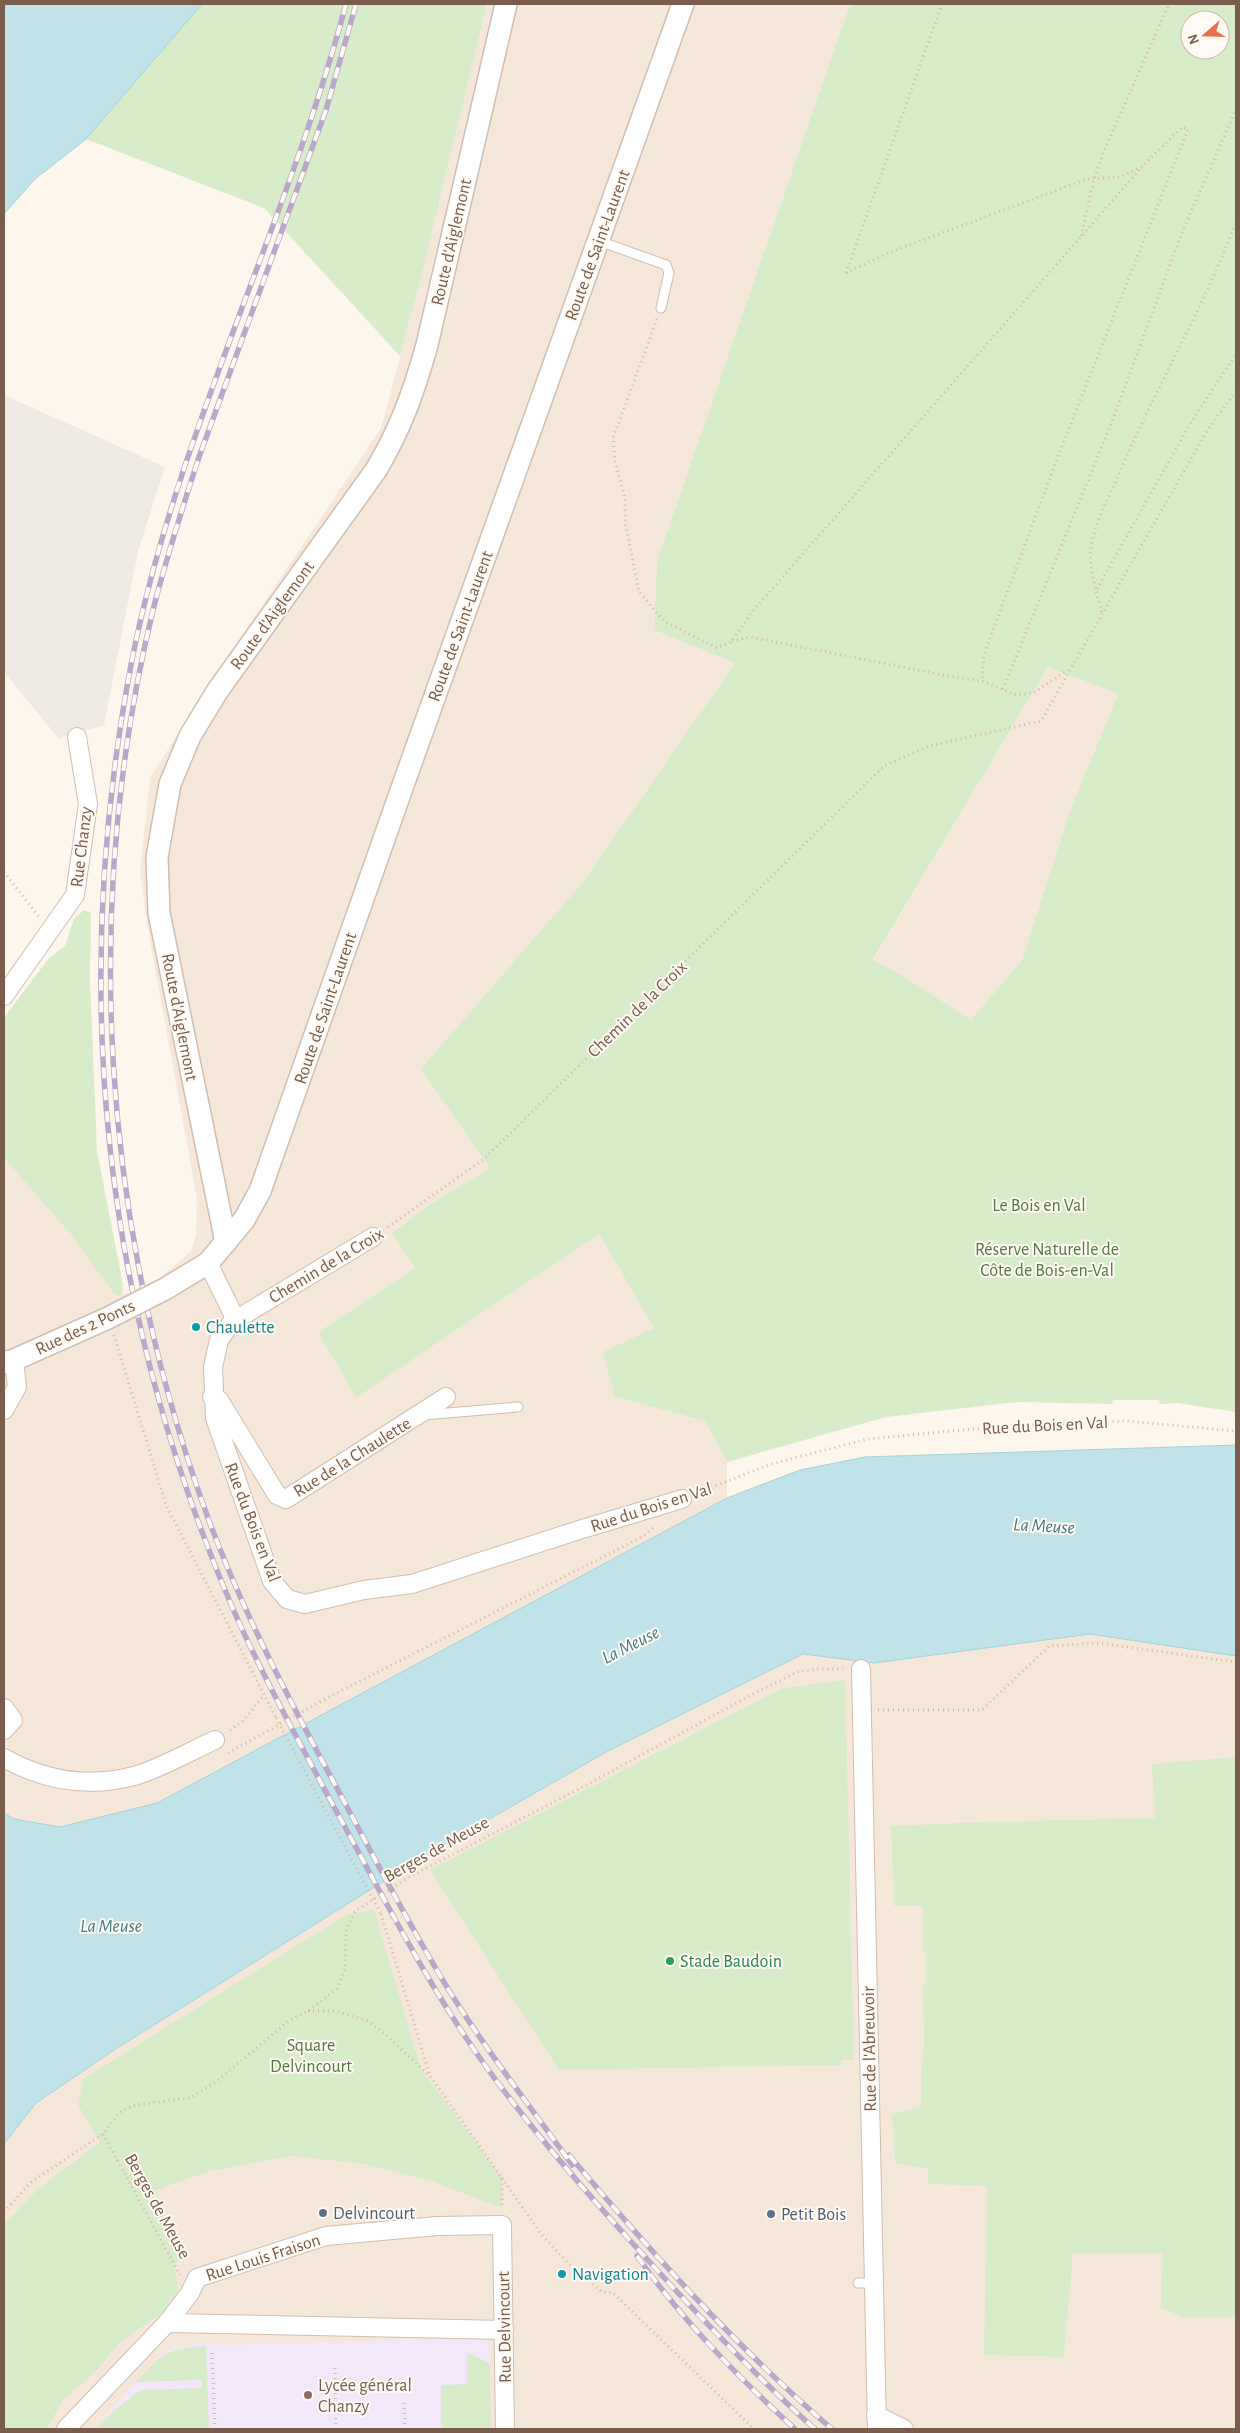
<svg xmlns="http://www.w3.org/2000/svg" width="1240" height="2433" font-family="'Alegreya Sans',sans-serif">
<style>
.residential{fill:#f5e8da}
.industrial{fill:#efe9e4}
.education{fill:#f3e8fa}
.green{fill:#d8ecc9;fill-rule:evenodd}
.water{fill:#bfe3e8;stroke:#a5d3da}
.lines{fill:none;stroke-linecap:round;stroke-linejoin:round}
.service-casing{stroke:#d1beb0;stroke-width:11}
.minor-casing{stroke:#d1beb0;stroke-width:20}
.tertiary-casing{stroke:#d1beb0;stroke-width:24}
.path{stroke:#d9b8a5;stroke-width:3;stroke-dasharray:1 4;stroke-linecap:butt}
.service{stroke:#fff;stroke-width:9}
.minor{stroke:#fff;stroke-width:18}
.tertiary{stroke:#fff;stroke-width:21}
.rail-casing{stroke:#b9a8c9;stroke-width:5.5}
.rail{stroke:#fffaf3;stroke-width:4;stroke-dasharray:11;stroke-linecap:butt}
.tertiary-bridge-casing{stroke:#d1beb0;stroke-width:24;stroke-linecap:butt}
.path-bridge{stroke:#d9b8a5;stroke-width:3;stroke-dasharray:1 4;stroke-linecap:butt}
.tertiary-bridge{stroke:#fff;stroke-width:21}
.culture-dot{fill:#0f9aa8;stroke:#fffaf3;stroke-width:2}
.leisure-dot{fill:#2e9e5b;stroke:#fffaf3;stroke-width:2}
.service-dot{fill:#5c6f8a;stroke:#fffaf3;stroke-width:2}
.education-dot{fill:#8d6e63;stroke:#fffaf3;stroke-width:2}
.labels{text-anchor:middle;stroke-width:4;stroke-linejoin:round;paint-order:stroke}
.street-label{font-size:18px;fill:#7a5c4d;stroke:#fffaf3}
.park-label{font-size:18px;fill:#537a41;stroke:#fffaf3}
.culture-label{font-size:18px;fill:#0d838f;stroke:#fffaf3;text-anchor:start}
.leisure-label{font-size:18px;fill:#27864d;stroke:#fffaf3;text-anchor:start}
.service-label{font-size:18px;fill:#4e5e75;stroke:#fffaf3;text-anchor:start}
.education-label{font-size:18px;fill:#785e54;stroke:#fffaf3;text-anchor:start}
.water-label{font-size:19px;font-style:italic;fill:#437c86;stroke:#fffaf3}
</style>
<rect width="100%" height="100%" fill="#fdf6ec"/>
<!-- residential -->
<g class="residential">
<polygon points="487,4 850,4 657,561 654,630 735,663 583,882 422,1069 490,1168 431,1204 392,1233 415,1268 318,1332 356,1398 599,1234 654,1328 615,1397 705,1421 727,1462 727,1498 157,1803 60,1827 14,1819 4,1813 4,1158 69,1232 114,1294 122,1295 160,1278 191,1251 196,1235 197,1199 147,924 140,870 150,778 204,692 381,428 422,274"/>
<polygon points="1048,667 1118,694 1070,811 1022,960 971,1021 903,976 873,961"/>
<polygon points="1090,1634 1236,1656 1236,2429 4,2429 4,2144 36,2103 114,2050 413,1863 608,1751 803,1654 874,1663"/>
</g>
<!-- industrial -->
<polygon class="industrial" points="4,395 165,467 138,551 104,725 59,739 4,672"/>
<!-- education -->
<polygon class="education" points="480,2337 490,2346 491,2429 95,2429 162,2354 180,2347 201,2343 219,2345 371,2341"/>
<!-- green -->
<g class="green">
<polygon points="202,4 487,4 422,274 400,356 264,208 86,139"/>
<path d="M850,4H1236V1412L1178,1403L1160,1404L1159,1400H1113L1112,1404L1017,1402L886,1417L727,1462L705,1421L615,1397L603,1352L654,1328L599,1234L356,1398L318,1332L415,1268L392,1233L431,1204L490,1168L421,1069L583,882L735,663L654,630L657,561ZM1190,20H1220V50H1190ZM1048,667L1118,694L1070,811L1022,960L971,1020L903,976L873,960Z"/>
<polygon points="84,910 91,913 90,980 97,1151 123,1285 122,1296 114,1294 69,1232 4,1158 4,1018 49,958 65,946 74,919"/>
<polygon points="845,1680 854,2060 841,2060 841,2065 559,2070 430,1870 783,1688"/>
<polygon points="1236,1757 1236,2317 1183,2317 1161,2308 1162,2253 1073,2254 1064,2357 984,2355 987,2186 927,2184 929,2169 895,2163 892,2114 921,2106 921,2075 924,2042 923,1984 926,1983 926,1952 923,1952 923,1906 894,1906 891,1826 984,1822 1155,1818 1152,1764"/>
<polygon points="374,1910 421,2069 502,2178 502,2208 431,2181 363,2164 292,2156 210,2171 156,2190 180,2258 175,2265 179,2302 120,2342 95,2372 64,2399 46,2429 4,2429 4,2224 37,2190 100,2142 78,2105 83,2079 346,1915"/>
<path d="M206,2346L209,2429H95L116,2409L141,2390L201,2388L202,2380L136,2382C163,2354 166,2348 206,2346Z"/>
<polygon points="467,2353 490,2363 491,2429 441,2429 441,2385 467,2384"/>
</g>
<!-- water -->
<g class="water">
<polygon points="4,4 202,4 86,139 35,179 4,214"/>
<polygon points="1236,1445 1236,1656 1090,1634 874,1663 803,1654 608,1751 413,1863 114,2050 36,2103 4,2144 4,1813 14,1819 60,1827 157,1803 727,1498 800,1470 865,1457"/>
</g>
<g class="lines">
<defs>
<g id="service">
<polyline points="599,241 666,265 669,273 661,308"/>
<polyline points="423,1415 518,1407"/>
<polyline points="858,2283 874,2283"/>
</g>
<g id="minor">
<polyline points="4,996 75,895 88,804 77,737"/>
<polyline points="208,1263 235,1318"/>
<polyline points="235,1318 219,1340 213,1367 215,1418 272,1581 287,1599 305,1604 364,1590 412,1584 579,1530 682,1499"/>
<polyline points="235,1318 242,1316 373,1237"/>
<polyline points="212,1397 219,1400 277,1495 286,1499 446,1397"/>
<polyline points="4,1410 17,1387 14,1360"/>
<polyline points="861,1669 877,2429"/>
<polyline points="4,1708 13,1720 4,1730"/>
<path d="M4,1758C45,1781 88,1788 134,1776C157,1770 191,1751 215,1740"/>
<polyline points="167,2323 190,2293 197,2278 326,2236 437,2226 502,2225 505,2429"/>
<polyline points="876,2415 904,2429"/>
<polyline points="66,2429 167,2323 504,2330"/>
</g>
<g id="tertiary">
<path d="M226,1242L159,913L157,857L170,784L190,736L218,690L376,470C401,428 414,391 427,345L506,4"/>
<polyline points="165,1289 208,1263 244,1220 260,1191 402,788 683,4"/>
<polyline points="4,1363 14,1360 108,1318"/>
</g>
</defs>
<!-- service casing -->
<use href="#service" class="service-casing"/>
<!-- minor casing -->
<use href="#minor" class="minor-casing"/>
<!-- tertiary casing -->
<use href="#tertiary" class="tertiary-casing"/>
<!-- path -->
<g class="path">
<polyline points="1081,236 1094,179 1104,151 1169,4"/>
<polyline points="846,273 888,253 1087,179 1120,177 1142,167 1182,127 1188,129 1060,451 984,654 982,681"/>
<polyline points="846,273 942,4"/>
<polyline points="657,319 613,438 615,461 625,498 625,521 639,592 664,621 717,648 731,642 752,612 1142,167"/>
<polyline points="1097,589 1190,424 1236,354"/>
<path d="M1102,612C1097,593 1088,569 1091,549C1094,523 1109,497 1119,474C1155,389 1203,309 1236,222"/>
<polyline points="732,641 750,637 943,675 982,681 1016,695 1033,693 1068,670"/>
<polyline points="1003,689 1111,424 1183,230 1236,109"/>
<polyline points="4,872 39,917"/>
<polyline points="388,1227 484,1159 884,766 929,746 1041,721 1207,431 1236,391"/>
<polyline points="114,1335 166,1505 276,1718"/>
<polyline points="697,1493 771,1464 868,1439 994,1427 1125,1421 1236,1431"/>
<polyline points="878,1710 982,1710 1049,1646 1097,1643 1236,1662"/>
<polyline points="230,1730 243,1721 264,1695"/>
<polyline points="228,1753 329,1697 642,1537 653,1528"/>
<polyline points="381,1914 430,2076"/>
<polyline points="308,2011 334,2011 366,2020 386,2035 430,2076 502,2178 502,2207"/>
<polyline points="103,2134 180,2275"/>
<polyline points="502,2178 541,2234 568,2263 602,2292 613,2293 754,2429"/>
<polyline points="4,2212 30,2183 103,2134 120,2112 135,2105 190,2098 216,2082 290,2020 308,2011 337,1989 345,1969 346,1931 355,1911 411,1876 579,1789 755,1693 797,1672 818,1669 843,1669"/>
<polyline points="212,2353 215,2429"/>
<polyline points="335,2368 336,2429"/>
<polyline points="404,2403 405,2429"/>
</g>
<!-- service -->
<use href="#service" class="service"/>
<!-- minor -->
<use href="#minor" class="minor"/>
<!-- tertiary -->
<use href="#tertiary" class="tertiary"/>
<defs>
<g id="rail">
<path d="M346,4C285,233 170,446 128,681C71,997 104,1306 230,1602C262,1676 302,1747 340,1818C385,1900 428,1985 482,2061C529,2127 582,2188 636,2247C693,2310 752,2373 815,2429"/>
<path d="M356,4L326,110L199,457C183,506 167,556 154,606C80,908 102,1228 208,1518C243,1613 291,1703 339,1792C375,1859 410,1927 450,1992C487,2052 531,2107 572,2165"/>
<path d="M569,2155C650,2251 736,2347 832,2429"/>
<path d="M637,2256C683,2321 737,2376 795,2429"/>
</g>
</defs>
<!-- rail casing -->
<use href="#rail" class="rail-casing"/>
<!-- rail -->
<use href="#rail" class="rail"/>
<defs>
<polyline id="tertiary-bridge" points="108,1318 165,1289"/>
</defs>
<!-- tertiary-bridge casing -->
<use href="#tertiary-bridge" class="tertiary-bridge-casing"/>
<!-- path-bridge -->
<polyline class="path-bridge" points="276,1718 381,1914"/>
<!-- tertiary-bridge -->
<use href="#tertiary-bridge" class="tertiary-bridge"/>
</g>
<!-- markers -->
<g class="culture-dot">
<circle cx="196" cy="1327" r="5"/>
<circle cx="562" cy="2274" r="5"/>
</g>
<circle class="leisure-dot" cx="670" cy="1961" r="5"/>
<g class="service-dot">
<circle cx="323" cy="2213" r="5"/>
<circle cx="771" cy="2214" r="5"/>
</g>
<circle class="education-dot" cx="308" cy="2395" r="5"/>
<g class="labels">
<!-- street labels -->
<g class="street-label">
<text transform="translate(451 242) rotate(-77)" y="6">Route d'Aiglemont</text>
<text transform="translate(597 245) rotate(-70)" y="6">Route de Saint-Laurent</text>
<text transform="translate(272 615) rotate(-54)" y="6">Route d'Aiglemont</text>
<text transform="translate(460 626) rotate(-70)" y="6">Route de Saint-Laurent</text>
<text transform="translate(81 847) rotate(-83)" y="6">Rue Chanzy</text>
<text transform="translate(325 1008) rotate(-71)" y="6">Route de Saint-Laurent</text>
<text transform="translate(637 1009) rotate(-44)" y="6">Chemin de la Croix</text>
<text transform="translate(180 1017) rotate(79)" y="6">Route d'Aiglemont</text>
<text transform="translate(326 1265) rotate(-31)" y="6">Chemin de la Croix</text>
<text transform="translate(85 1327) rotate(-25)" y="6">Rue des 2 Ponts</text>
<text transform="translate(1045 1425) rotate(-3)" y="6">Rue du Bois en Val</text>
<text transform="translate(352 1457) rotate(-32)" y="6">Rue de la Chaulette</text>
<text transform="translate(651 1507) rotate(-18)" y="6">Rue du Bois en Val</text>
<text transform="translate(253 1522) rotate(69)" y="6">Rue du Bois en Val</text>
<text transform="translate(436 1849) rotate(-29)" y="6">Berges de Meuse</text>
<text transform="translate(869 2049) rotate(-91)" y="6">Rue de l'Abreuvoir</text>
<text transform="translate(158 2206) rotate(61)" y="6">Berges de Meuse</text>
<text transform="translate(263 2257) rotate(-18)" y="6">Rue Louis Fraison</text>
<text transform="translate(504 2327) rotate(-91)" y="6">Rue Delvincourt</text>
</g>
<!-- park labels -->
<g class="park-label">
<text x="1039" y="1211">Le Bois en Val</text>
<text x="1047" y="1255">Réserve Naturelle de<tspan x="1047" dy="21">Côte de Bois-en-Val</tspan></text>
<text x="311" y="2051">Square<tspan x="311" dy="21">Delvincourt</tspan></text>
</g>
<!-- culture labels -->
<g class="culture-label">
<text x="206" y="1333">Chaulette</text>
<text x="572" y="2280">Navigation</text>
</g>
<!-- leisure labels -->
<g class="leisure-label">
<text x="680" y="1967">Stade Baudoin</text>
</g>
<!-- service labels -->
<g class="service-label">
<text x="333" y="2219">Delvincourt</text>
<text x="781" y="2220">Petit Bois</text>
</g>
<!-- education labels -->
<g class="education-label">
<text x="318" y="2391">Lycée général<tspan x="318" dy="21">Chanzy</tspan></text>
</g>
<!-- water labels -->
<g class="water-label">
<text transform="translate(1044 1525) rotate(3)" y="7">La Meuse</text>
<text transform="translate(630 1644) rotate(-27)" y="7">La Meuse</text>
<text x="111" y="1932">La Meuse</text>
</g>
</g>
<!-- border -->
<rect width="1240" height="2433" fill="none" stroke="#7a5c4d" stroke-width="10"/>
<!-- north arrow -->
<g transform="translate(1205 35) rotate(250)"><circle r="24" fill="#fffaf3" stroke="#cabbb1"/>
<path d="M0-4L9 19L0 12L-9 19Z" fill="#e76f51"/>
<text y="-8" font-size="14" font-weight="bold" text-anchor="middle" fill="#7a5c4d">N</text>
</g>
</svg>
